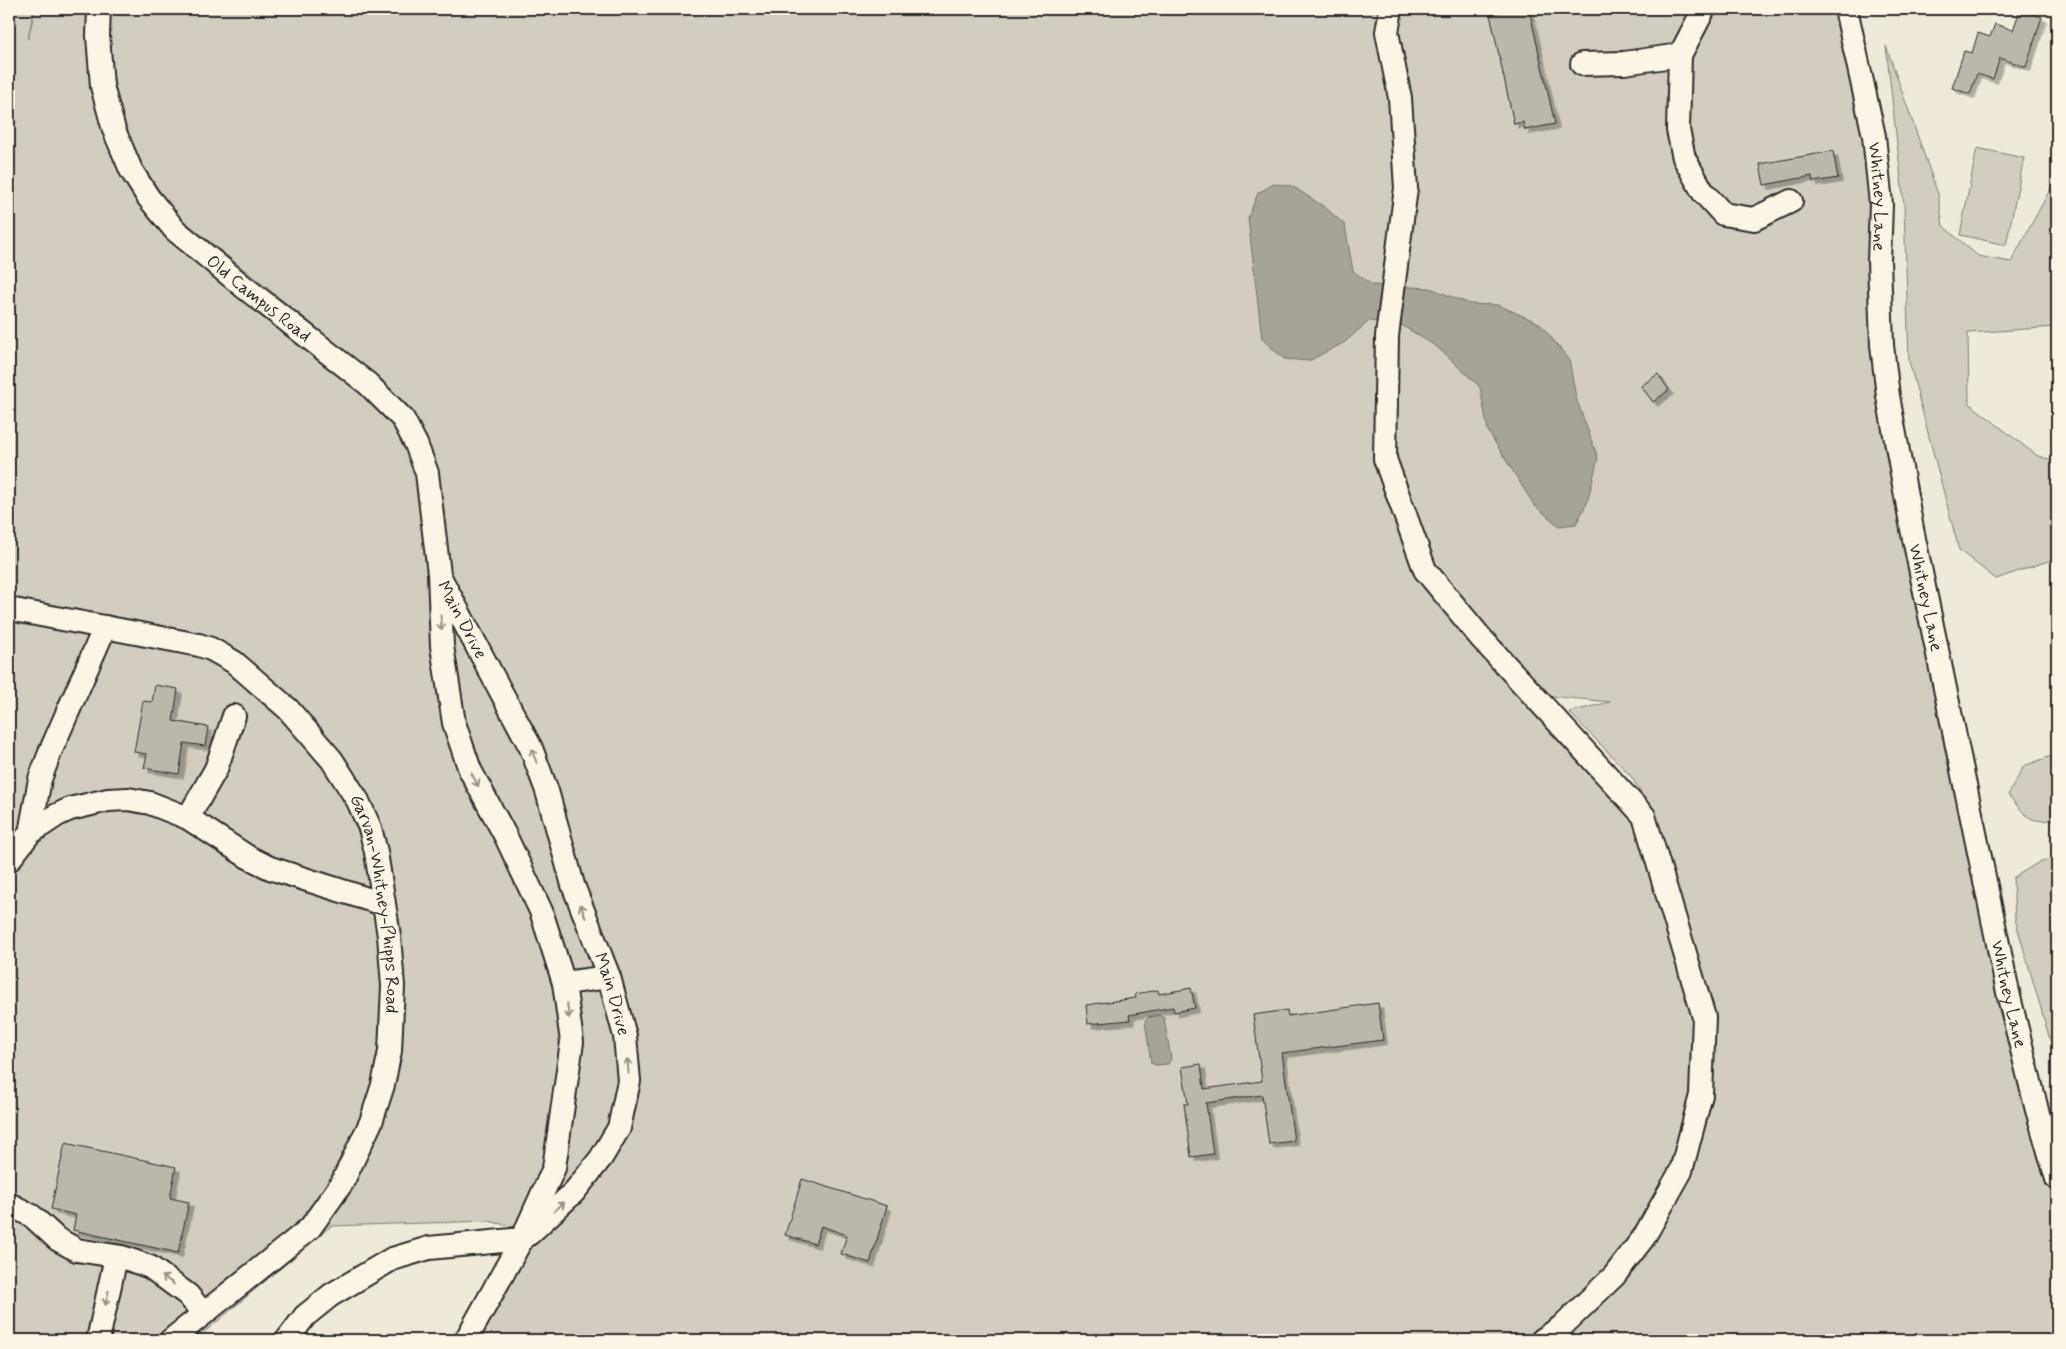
<svg xmlns="http://www.w3.org/2000/svg" width="2066" height="1349" font-family="Mynerve,sans-serif">
<style>
.green{fill:#d2cdc0;stroke:#7e7c76;fill-rule:evenodd}
.water{fill:#a6a399;stroke:#75736d}
.building{fill:#bcb7ac;stroke:#2b2b2b;filter:url(#shadow)}
.lines{fill:none;stroke-linecap:round;stroke-linejoin:round}
.minor-casing{stroke:#2b2b2b;stroke-width:26}
.minor{stroke:#fcf5e5;stroke-width:22}
.oneway{stroke:#949088}
.labels{text-anchor:middle;stroke-width:4;stroke-linejoin:round;paint-order:stroke}
.street-label{font-size:18px;fill:#2b2b2b;stroke:#fcf5e5}
</style>
<defs>
<filter id="shadow"><feDropShadow dx="4.5" dy="4.5" stdDeviation="0" flood-color="#0004"/></filter>
</defs>
<rect width="100%" height="100%" fill="#efe9da"/>
<filter id="ink" filterUnits="userSpaceOnUse"><feTurbulence type="fractalNoise" baseFrequency=".02" numOctaves="2"/><feDisplacementMap in="SourceGraphic" scale="10" xChannelSelector="R" yChannelSelector="G"/><feConvolveMatrix kernelMatrix="1 2 1 2 8 2 1 2 1" color-interpolation-filters="sRGB"/></filter>
<g filter="url(#ink)">
<!-- green -->
<g class="green">
<polygon points="9,9 34,9 28,39 35,9 90,9 121,173 394,420 416,473 436,650 560,988 566,1039 549,1160 517,1228 489,1221 331,1226 195,1340 9,1340"/>
<path d="M110,9H1846L1874,136L1882,345L2057,1179V1340H479L525,1257L626,1132L618,984L450,580L438,473L426,436L405,404L374,374L184,221C126,158 108,94 110,9ZM1529,694L1610,702L1569,712L1631,776L1653,813L1710,1014L1712,1095L1701,1144L1676,1172L1698,1095L1697,1021L1644,816Z"/>
<polygon points="1886,46 1938,194 1943,226 1978,256 2011,262 2057,177 2057,327 1968,333 1969,403 2036,455 2057,463 2057,558 1996,579 1959,550 1909,361 1904,205"/>
<polygon points="1977,148 2024,158 2006,245 1960,235"/>
<polygon points="443,593 534,774 594,969 573,971 568,968 466,748"/>
<path d="M2057,754V819C2028,825 2026,815 2008,795L2024,766Z"/>
<polygon points="2057,857 2057,1064 2015,919 2013,878 2041,861"/>
<polygon points="602,988 624,1069 616,1127 537,1221 576,993"/>
</g>
<!-- water -->
<g class="water">
<polygon points="1274,184 1292,186 1326,208 1345,225 1353,271 1372,285 1430,288 1470,304 1498,305 1539,323 1569,359 1576,398 1598,458 1587,503 1576,524 1559,526 1534,505 1488,431 1480,387 1437,347 1400,324 1369,321 1345,342 1309,361 1284,359 1262,339 1248,218 1258,193"/>
<polygon points="1159,1015 1164,1018 1171,1059 1168,1064 1156,1065 1151,1063 1145,1021 1149,1017"/>
</g>
<!-- building -->
<g class="building">
<polygon points="1515,9 1529,9 1555,124 1525,130 1523,122 1514,124 1490,14"/>
<polygon points="2020,10 2042,17 2026,67 2000,58 1993,79 1977,74 1970,94 1952,88 1964,51 1972,53 1978,33 1990,37 1995,24 2013,30"/>
<polygon points="1833,151 1838,178 1813,182 1812,176 1764,185 1760,164"/>
<polygon points="1658,374 1669,390 1653,402 1641,386"/>
<polygon points="155,685 178,689 173,721 208,727 205,746 184,743 179,774 144,768 147,754 134,752 143,701 152,702"/>
<polygon points="1191,988 1195,1008 1174,1012 1173,1007 1129,1015 1130,1020 1088,1024 1086,1005 1136,998 1135,994 1158,990 1159,994"/>
<polygon points="1378,1003 1383,1040 1282,1053 1294,1141 1269,1144 1262,1095 1206,1103 1213,1154 1191,1157 1184,1104 1188,1104 1182,1067 1201,1064 1204,1089 1262,1081 1253,1015 1287,1010 1288,1016"/>
<polygon points="65,1143 176,1167 170,1198 189,1202 178,1253 73,1230 76,1215 51,1209"/>
<polygon points="802,1179 887,1206 870,1263 841,1254 847,1235 821,1226 815,1244 785,1235"/>
</g>
<g class="lines">
<defs>
<g id="minor">
<path id="s1" d="M99,9L98,36L102,86L114,130L131,170L148,197L175,230L244,287L368,384L403,419L416,444L427,473L439,574L442,646L454,723L470,770L506,837L541,911L564,983L572,1042L554,1168L522,1239L466,1340"/>
<polyline points="1391,9 1387,32 1400,98 1406,188 1387,336 1385,459 1425,570 1481,638 1644,816 1704,1017 1701,1095 1681,1171 1644,1237 1614,1276 1561,1327 1542,1340"/>
<path id="s2" d="M1846,9L1874,136L1881,204L1879,261L1882,345L1888,396L1912,529L2009,997L2037,1110L2057,1179"/>
<polyline points="1680,55 1678,130 1684,158 1703,192 1723,214 1754,219 1791,201"/>
<polyline points="1582,64 1624,63 1680,55 1704,9"/>
<path id="s3" d="M441,579L531,748L547,791L573,885L609,977L625,1036L629,1081L619,1128L601,1158L574,1192L529,1234"/>
<path id="s4" d="M9,609L199,645L211,649L234,662L288,709L332,760L358,801L370,828L376,852L389,936L393,986L390,1051L383,1085L371,1122L342,1183L310,1228L171,1340"/>
<polyline points="188,818 216,769 234,716"/>
<polyline points="30,833 40,779 51,750 105,627"/>
<polyline points="9,860 30,833 57,815 70,809 108,800 128,799 150,803 188,818 248,857 270,868 383,904"/>
<polyline points="564,983 609,977"/>
<polyline points="9,1204 32,1216 57,1239 77,1250 122,1257 150,1267 188,1295 203,1313"/>
<polyline points="98,1340 116,1257"/>
<polyline points="287,1340 305,1316 331,1295 392,1259 429,1248 522,1239"/>
</g>
</defs>
<!-- minor casing -->
<use href="#minor" class="minor-casing"/>
<!-- minor -->
<use href="#minor" class="minor"/>
</g>
<!-- one-way arrows -->
<defs><path id="oneway-shaft" d="M-6 0H5M1.5-3L5.5 0L1.5 3" fill="none" stroke-width="1.6" stroke-linecap="round" stroke-linejoin="round" transform="scale(1.25)"/></defs>
<g class="oneway">
<use href="#oneway-shaft" transform="translate(441 623) rotate(87)"/>
<use href="#oneway-shaft" transform="translate(534 756) rotate(-111)"/>
<use href="#oneway-shaft" transform="translate(475 780) rotate(62)"/>
<use href="#oneway-shaft" transform="translate(583 911) rotate(-110)"/>
<use href="#oneway-shaft" transform="translate(568 1011) rotate(83)"/>
<use href="#oneway-shaft" transform="translate(628 1066) rotate(-95)"/>
<use href="#oneway-shaft" transform="translate(559 1207) rotate(-42)"/>
<use href="#oneway-shaft" transform="translate(168 1280) rotate(-144)"/>
<use href="#oneway-shaft" transform="translate(107 1298) rotate(102)"/>
</g>
</g>
<g class="labels">
<!-- street labels -->
<g class="street-label">
<text dy="6" stroke="none"><textPath href="#s2" startOffset="191">Whitney Lane</textPath></text>
<text dy="6" stroke="none"><textPath href="#s1" startOffset="349">Old Campus Road</textPath></text>
<text dy="6" stroke="none"><textPath href="#s2" startOffset="596">Whitney Lane</textPath></text>
<text dy="6" stroke="none"><textPath href="#s3" startOffset="46">Main Drive</textPath></text>
<text dy="6" stroke="none"><textPath href="#s4" startOffset="525">Garvan-Whitney-Phipps Road</textPath></text>
<text dy="6" stroke="none"><textPath href="#s2" startOffset="1001">Whitney Lane</textPath></text>
<text dy="6" stroke="none"><textPath href="#s3" startOffset="451">Main Drive</textPath></text>
</g>
</g>
<!-- margin -->
<rect width="2066" height="1349" fill="none" stroke="#fcf5e5" stroke-width="30"/>
<rect x="15" y="15" width="2036" height="1319" fill="none" stroke="#2b2b2b" stroke-width="2" filter="url(#ink)"/>
</svg>
